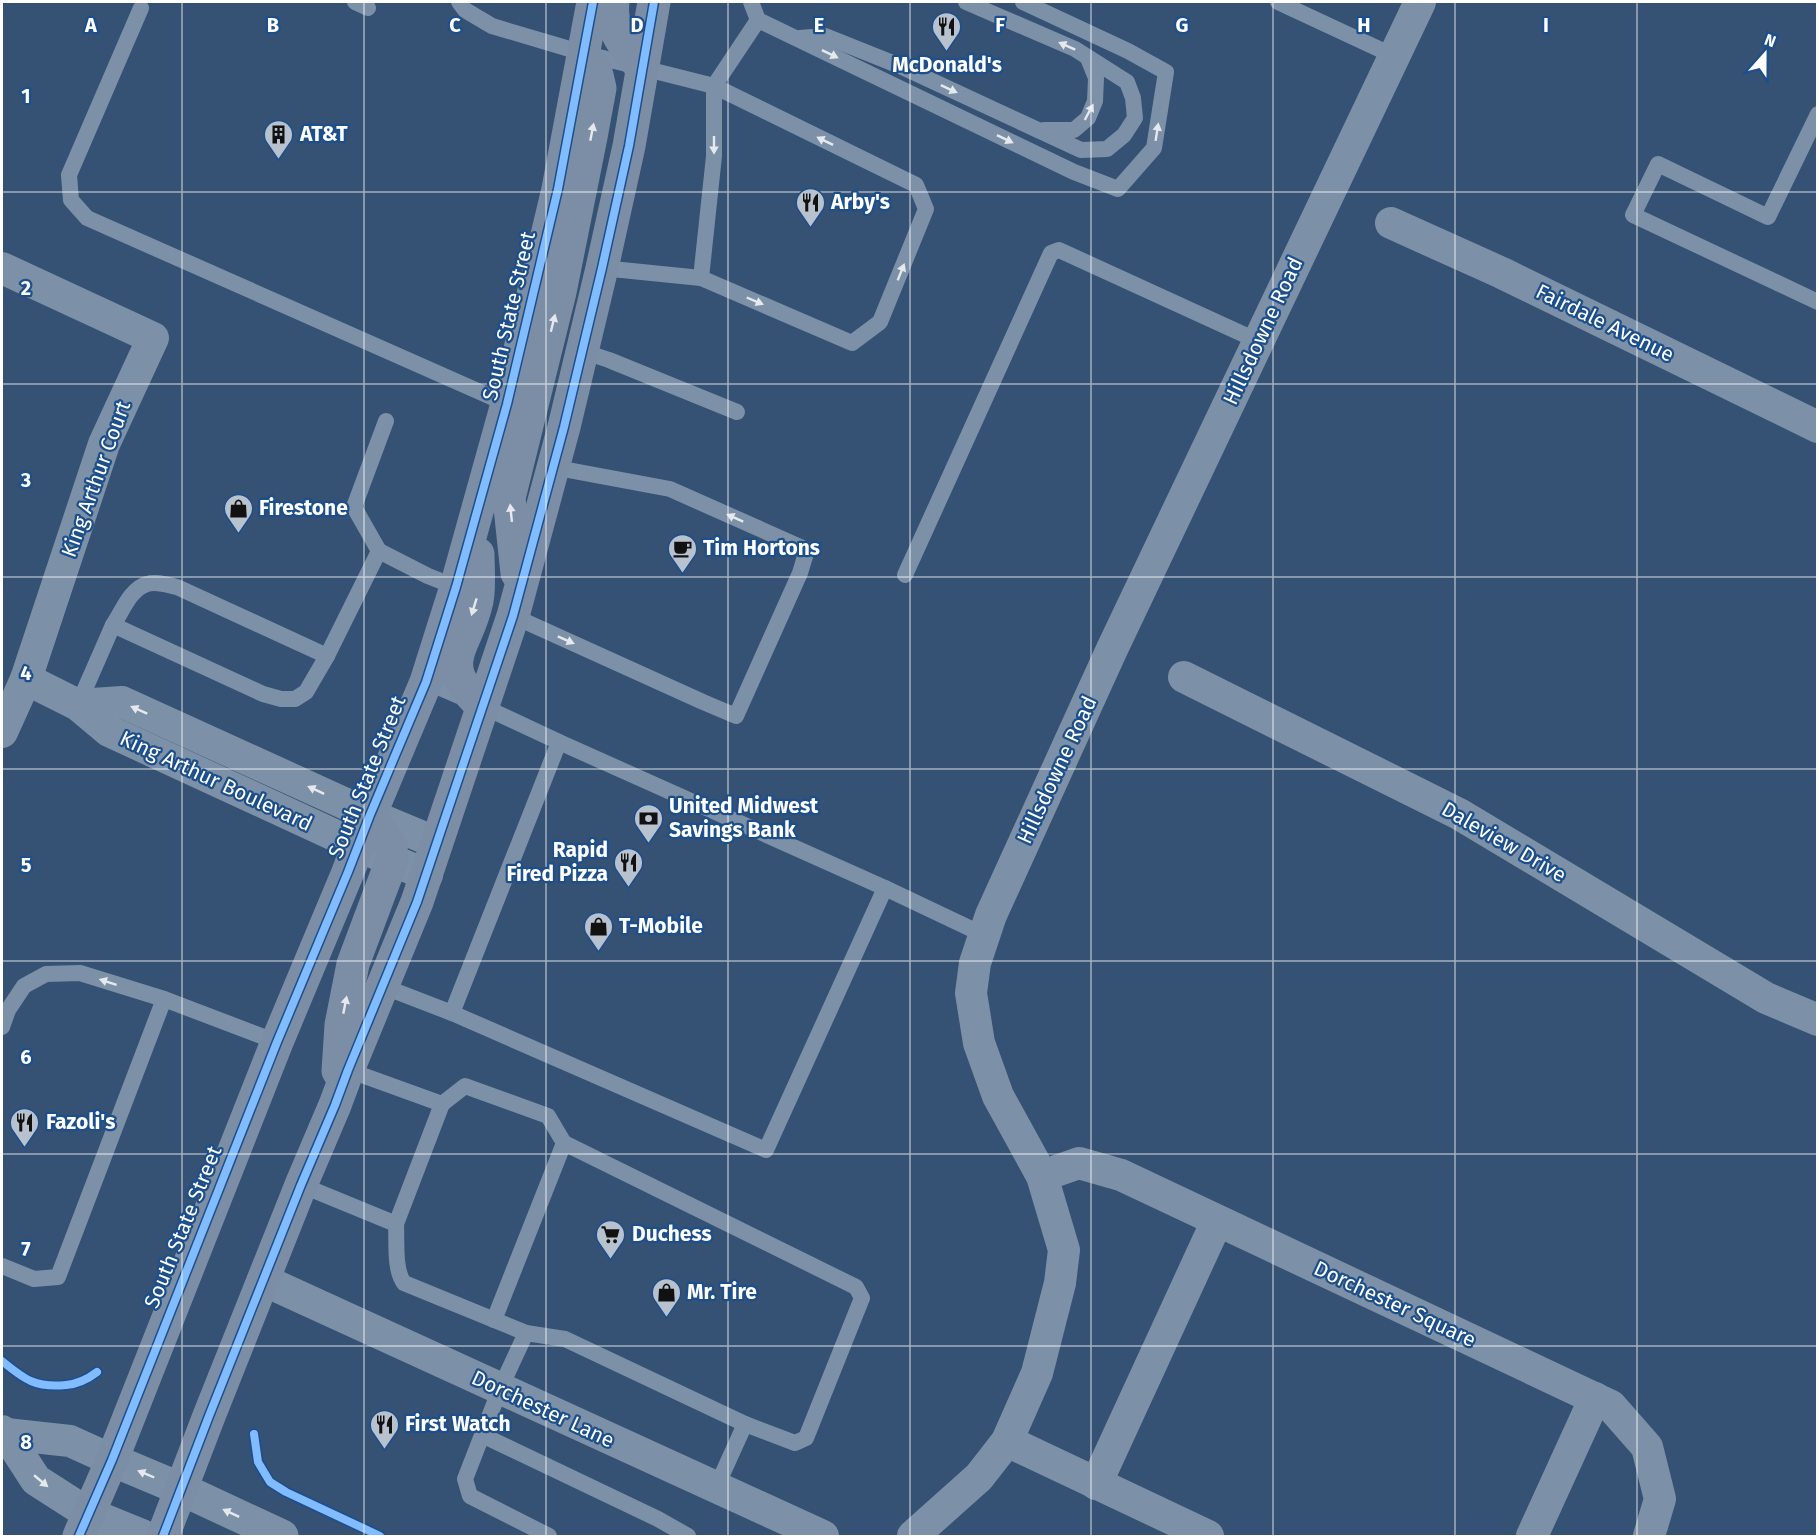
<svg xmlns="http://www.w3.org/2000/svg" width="1819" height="1538" font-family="'Fira Sans',sans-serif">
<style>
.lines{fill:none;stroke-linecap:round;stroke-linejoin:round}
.service{stroke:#7c91a7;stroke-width:16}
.minor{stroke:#7c91a7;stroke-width:32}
.tertiary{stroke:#7c91a7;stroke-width:33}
.primary{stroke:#7c8ea5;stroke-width:33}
.cycleway-casing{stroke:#1c4f8c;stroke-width:11}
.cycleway{stroke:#80bcff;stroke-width:8}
.oneway{fill:#e5e9ed}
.oneway2{fill:#e5e8ed}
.grid{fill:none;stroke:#fff;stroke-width:1.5;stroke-opacity:0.55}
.labels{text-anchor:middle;stroke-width:4.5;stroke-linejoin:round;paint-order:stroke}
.poi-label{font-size:21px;font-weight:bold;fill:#fff;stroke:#1c4f8c;text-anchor:start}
.street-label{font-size:21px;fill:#fff;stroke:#1c4f8c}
.grid-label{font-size:20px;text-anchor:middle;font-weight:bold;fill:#fff;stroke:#1c4f8c;stroke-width:4.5;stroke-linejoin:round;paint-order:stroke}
</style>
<rect width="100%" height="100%" fill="#355173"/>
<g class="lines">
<!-- service -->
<g class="service">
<polyline points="355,2 368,8"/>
<polyline points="459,2 465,10 492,26 583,53 714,86 916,185 926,209 880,322 852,343 701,278 602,268"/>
<polyline points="751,2 758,20 1074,172 1118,189 1154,148 1166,72 1128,51 1023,2"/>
<polyline points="1278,2 1394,56"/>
<polyline points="141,8 69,175 71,200 87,218 507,404"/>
<polyline points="800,38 825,36 900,66 1081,150 1107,149 1124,135 1135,118 1133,98 1127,82 1075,49 966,2"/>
<polyline points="1818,114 1768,217 1658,164 1633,215 1818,302"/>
<polyline points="1044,130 1074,130 1088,118 1095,101 1096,78 1088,58"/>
<polyline points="701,278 714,156 714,86 758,20"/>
<polyline points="582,351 609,360 737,412"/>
<polyline points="379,551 354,507 386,421"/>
<polyline points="905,575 1051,253 1059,250 1258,341"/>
<polyline points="513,616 703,702 736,716 800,573 807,550 670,489 552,467"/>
<path d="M113,625C122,612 130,589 147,584C156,581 168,585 177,587L327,656"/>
<polyline points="78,705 113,625 263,694 281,699 295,699 306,692 327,656 379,551 428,576 456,587"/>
<polyline points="559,742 885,888 984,935"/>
<polyline points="382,986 452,1013 559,742 482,706 426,682"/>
<polyline points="452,1013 766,1150 885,888"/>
<polyline points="2,1027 8,1010 24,986 46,974 80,973 164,999"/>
<path d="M301,1185L396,1224C397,1241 394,1270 404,1283L526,1333L565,1339L745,1424L795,1443L806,1438L862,1298L856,1287L564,1143L548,1116L465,1086L442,1104L348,1070"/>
<polyline points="396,1224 442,1104"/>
<polyline points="2,1266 34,1279 58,1277 164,999 277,1042"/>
<polyline points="494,1320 564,1143"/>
<polyline points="526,1333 500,1389 465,1479 470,1496 549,1536"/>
<polyline points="482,1435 658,1519 688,1536"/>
<polyline points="716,1488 745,1424"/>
</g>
<!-- minor -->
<g class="minor">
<polyline points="1391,223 1502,273 1818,427"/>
<polyline points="2,268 153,338 104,444 26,679 2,732"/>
<polyline points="1184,677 1459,814 1766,998 1818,1020"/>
<polyline points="26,679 78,705 109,731 358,846 427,875"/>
<polyline points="78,705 122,702 370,815 437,843"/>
<polyline points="1042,1176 1079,1163 1121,1175 1611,1406 1647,1447 1660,1499 1649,1536"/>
<polyline points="263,1280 823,1536"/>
<polyline points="2,1431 6,1434 36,1480 89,1514"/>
<polyline points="6,1434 70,1441 112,1460"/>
<polyline points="1007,1441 1208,1536"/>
<polyline points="1096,1484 1217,1221"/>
<polyline points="913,1536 979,1477 1007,1441 1037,1373 1060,1283 1064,1250 1042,1176 998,1096 979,1043 971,993 975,963 991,915 1112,649 1420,2"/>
<polyline points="1532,1536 1595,1398"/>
</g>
<!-- tertiary -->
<g class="tertiary">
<polyline points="112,1460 181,1489 282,1536"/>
<polyline points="89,1514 143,1536"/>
</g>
<!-- primary -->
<g class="primary">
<path d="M613,2C609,32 626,46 642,69"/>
<path d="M478,554C478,569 480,586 477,601C467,649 434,662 482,706"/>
<polyline points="517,573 509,498 560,292 591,137 600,88 595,67 592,64"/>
<polyline points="338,1071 341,1025 353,964 392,860 391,845 370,815"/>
<polyline points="79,1536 112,1460 277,1042 348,872 370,815 426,682 456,587 507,404 558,189 593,2"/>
<polyline points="163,1536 209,1416 301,1185 335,1105 348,1070 417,902 513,616 564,427 602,268 629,146 654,2"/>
</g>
<defs>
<g id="cycleway">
<path d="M2,1361C25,1380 36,1388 66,1385C77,1384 88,1379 97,1372"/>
<polyline points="254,1434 258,1462 270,1482 286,1492 380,1536"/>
<polyline points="79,1536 112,1460 277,1042 348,872 370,815 426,682 456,587 507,404 558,189 593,2"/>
<polyline points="163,1536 209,1416 301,1185 335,1105 348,1070 417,902 513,616 564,427 602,268 629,146 654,2"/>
</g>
</defs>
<!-- cycleway casing -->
<use href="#cycleway" class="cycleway-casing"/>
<!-- cycleway -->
<use href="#cycleway" class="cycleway"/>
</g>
<!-- one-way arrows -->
<defs><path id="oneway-solid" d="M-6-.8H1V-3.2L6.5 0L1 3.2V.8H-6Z" transform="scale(1.5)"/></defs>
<g class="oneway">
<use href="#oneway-solid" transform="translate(1067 46) rotate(-156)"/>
<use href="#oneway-solid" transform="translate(830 54) rotate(26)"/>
<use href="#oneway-solid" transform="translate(949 89) rotate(25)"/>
<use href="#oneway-solid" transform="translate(1089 112) rotate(-62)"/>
<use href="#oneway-solid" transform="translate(1157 132) rotate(-81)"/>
<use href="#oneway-solid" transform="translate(1005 139) rotate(26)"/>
<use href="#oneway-solid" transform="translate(825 141) rotate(-154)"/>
<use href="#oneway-solid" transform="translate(714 145) rotate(90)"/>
<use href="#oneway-solid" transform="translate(901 272) rotate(-68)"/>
<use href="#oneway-solid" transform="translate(755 301) rotate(23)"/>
<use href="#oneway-solid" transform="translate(735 518) rotate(-156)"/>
<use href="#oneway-solid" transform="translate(566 640) rotate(24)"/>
<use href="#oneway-solid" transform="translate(139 710) rotate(-156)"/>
<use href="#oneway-solid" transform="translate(316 790) rotate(-155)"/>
<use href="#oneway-solid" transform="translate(108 982) rotate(-162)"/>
<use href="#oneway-solid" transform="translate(146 1474) rotate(-157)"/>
<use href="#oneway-solid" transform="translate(41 1481) rotate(40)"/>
<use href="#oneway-solid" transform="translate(231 1513) rotate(-155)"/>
</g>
<g class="oneway2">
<use href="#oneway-solid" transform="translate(592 132) rotate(-79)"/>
<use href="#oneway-solid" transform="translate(553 323) rotate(-76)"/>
<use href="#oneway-solid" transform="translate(511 513) rotate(-96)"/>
<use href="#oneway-solid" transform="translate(474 607) rotate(107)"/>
<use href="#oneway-solid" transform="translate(345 1005) rotate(-79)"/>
</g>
<!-- grid -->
<path class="grid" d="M182,2V1536M364,2V1536M546,2V1536M728,2V1536M910,2V1536M1091,2V1536M1273,2V1536M1455,2V1536M1637,2V1536M2,192H1818M2,384H1818M2,577H1818M2,769H1818M2,961H1818M2,1154H1818M2,1346H1818"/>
<!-- icons -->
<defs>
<symbol id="restaurant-pin" viewBox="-11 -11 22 30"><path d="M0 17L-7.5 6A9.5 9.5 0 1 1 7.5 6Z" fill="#b8c2ce" stroke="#1c4f8c"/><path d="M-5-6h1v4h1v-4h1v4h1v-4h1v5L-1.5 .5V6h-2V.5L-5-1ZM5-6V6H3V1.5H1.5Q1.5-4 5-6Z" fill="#111"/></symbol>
<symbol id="building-pin" viewBox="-11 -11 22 30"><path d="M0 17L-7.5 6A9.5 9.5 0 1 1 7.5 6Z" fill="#b8c2ce" stroke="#1c4f8c"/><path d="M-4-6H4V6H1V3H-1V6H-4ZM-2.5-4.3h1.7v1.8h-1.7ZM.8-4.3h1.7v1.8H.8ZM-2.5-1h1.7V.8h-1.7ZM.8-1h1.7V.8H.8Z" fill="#111"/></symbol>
<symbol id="shop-pin" viewBox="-11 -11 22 30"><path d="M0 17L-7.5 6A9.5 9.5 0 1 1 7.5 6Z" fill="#b8c2ce" stroke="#1c4f8c"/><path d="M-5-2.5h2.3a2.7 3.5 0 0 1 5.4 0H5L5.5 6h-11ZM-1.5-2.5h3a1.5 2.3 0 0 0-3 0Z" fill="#111"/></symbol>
<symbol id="cafe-pin" viewBox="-11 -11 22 30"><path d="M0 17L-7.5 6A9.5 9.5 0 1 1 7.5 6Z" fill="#b8c2ce" stroke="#1c4f8c"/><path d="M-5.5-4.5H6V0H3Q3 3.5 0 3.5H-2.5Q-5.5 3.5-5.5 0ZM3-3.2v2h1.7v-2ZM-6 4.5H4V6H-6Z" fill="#111"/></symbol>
<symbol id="bank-pin" viewBox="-11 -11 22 30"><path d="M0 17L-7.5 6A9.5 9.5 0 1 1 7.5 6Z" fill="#b8c2ce" stroke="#1c4f8c"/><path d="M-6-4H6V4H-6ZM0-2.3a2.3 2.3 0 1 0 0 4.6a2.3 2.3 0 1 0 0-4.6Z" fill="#111"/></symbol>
<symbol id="supermarket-pin" viewBox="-11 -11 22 30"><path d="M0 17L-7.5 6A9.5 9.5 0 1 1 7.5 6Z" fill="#b8c2ce" stroke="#1c4f8c"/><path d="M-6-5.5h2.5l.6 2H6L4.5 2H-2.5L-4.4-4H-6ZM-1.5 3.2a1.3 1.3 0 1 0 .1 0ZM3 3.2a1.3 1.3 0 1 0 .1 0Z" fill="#111"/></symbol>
</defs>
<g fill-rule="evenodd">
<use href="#restaurant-pin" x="930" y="10" width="33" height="45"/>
<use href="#building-pin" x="262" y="118" width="33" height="45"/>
<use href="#restaurant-pin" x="794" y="186" width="33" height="45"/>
<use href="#shop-pin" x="222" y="492" width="33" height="45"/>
<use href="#cafe-pin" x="666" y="532" width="33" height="45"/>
<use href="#bank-pin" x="632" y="802" width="33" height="45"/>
<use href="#restaurant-pin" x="612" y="846" width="33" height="45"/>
<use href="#shop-pin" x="582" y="910" width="33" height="45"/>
<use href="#restaurant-pin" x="8" y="1106" width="33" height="45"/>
<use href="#supermarket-pin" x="594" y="1218" width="33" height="45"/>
<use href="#shop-pin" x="650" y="1276" width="33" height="45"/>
<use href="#restaurant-pin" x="368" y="1408" width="33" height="45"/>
</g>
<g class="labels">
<!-- poi labels -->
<g class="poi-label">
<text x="947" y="72" text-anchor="middle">McDonald's</text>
<text x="300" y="141">AT&amp;T</text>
<text x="831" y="209">Arby's</text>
<text x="259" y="515">Firestone</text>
<text x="703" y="555">Tim Hortons</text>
<text x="669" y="813">United Midwest<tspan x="669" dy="24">Savings Bank</tspan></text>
<text x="608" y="857" text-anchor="end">Rapid<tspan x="608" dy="24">Fired Pizza</tspan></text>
<text x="619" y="933">T-Mobile</text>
<text x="46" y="1129">Fazoli's</text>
<text x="632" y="1241">Duchess</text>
<text x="687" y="1299">Mr. Tire</text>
<text x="405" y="1431">First Watch</text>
</g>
<!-- street labels -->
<g class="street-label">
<text transform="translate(509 316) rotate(-77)" y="7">South State Street</text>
<text transform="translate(1605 323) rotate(26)" y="7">Fairdale Avenue</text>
<text transform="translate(1263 331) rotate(-65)" y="7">Hillsdowne Road</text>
<text transform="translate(96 479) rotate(-70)" y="7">King Arthur Court</text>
<text transform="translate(1057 770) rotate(-65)" y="7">Hillsdowne Road</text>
<text transform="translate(367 777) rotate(-68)" y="7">South State Street</text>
<text transform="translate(216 781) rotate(25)" y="7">King Arthur Boulevard</text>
<text transform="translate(1504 842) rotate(30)" y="7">Daleview Drive</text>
<text transform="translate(183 1227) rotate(-68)" y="7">South State Street</text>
<text transform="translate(1395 1304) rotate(25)" y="7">Dorchester Square</text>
<text transform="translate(543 1409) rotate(25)" y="7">Dorchester Lane</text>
</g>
</g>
<g class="grid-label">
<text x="91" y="32">A</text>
<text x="273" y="32">B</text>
<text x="455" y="32">C</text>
<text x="637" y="32">D</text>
<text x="819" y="32">E</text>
<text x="1000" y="32">F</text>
<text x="1182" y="32">G</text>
<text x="1364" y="32">H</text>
<text x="1546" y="32">I</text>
<text x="26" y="103">1</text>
<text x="26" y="295">2</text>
<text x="26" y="487">3</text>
<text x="26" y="680">4</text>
<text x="26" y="872">5</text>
<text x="26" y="1064">6</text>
<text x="26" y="1256">7</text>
<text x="26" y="1449">8</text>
</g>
<!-- border -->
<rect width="1819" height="1538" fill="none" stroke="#ffffff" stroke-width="6"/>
<!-- north arrow -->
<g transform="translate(1765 54) rotate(21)" stroke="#1c4f8c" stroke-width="4.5" paint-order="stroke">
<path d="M0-4.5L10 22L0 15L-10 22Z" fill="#ffffff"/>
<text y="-9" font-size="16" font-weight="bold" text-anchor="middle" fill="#ffffff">N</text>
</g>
</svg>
